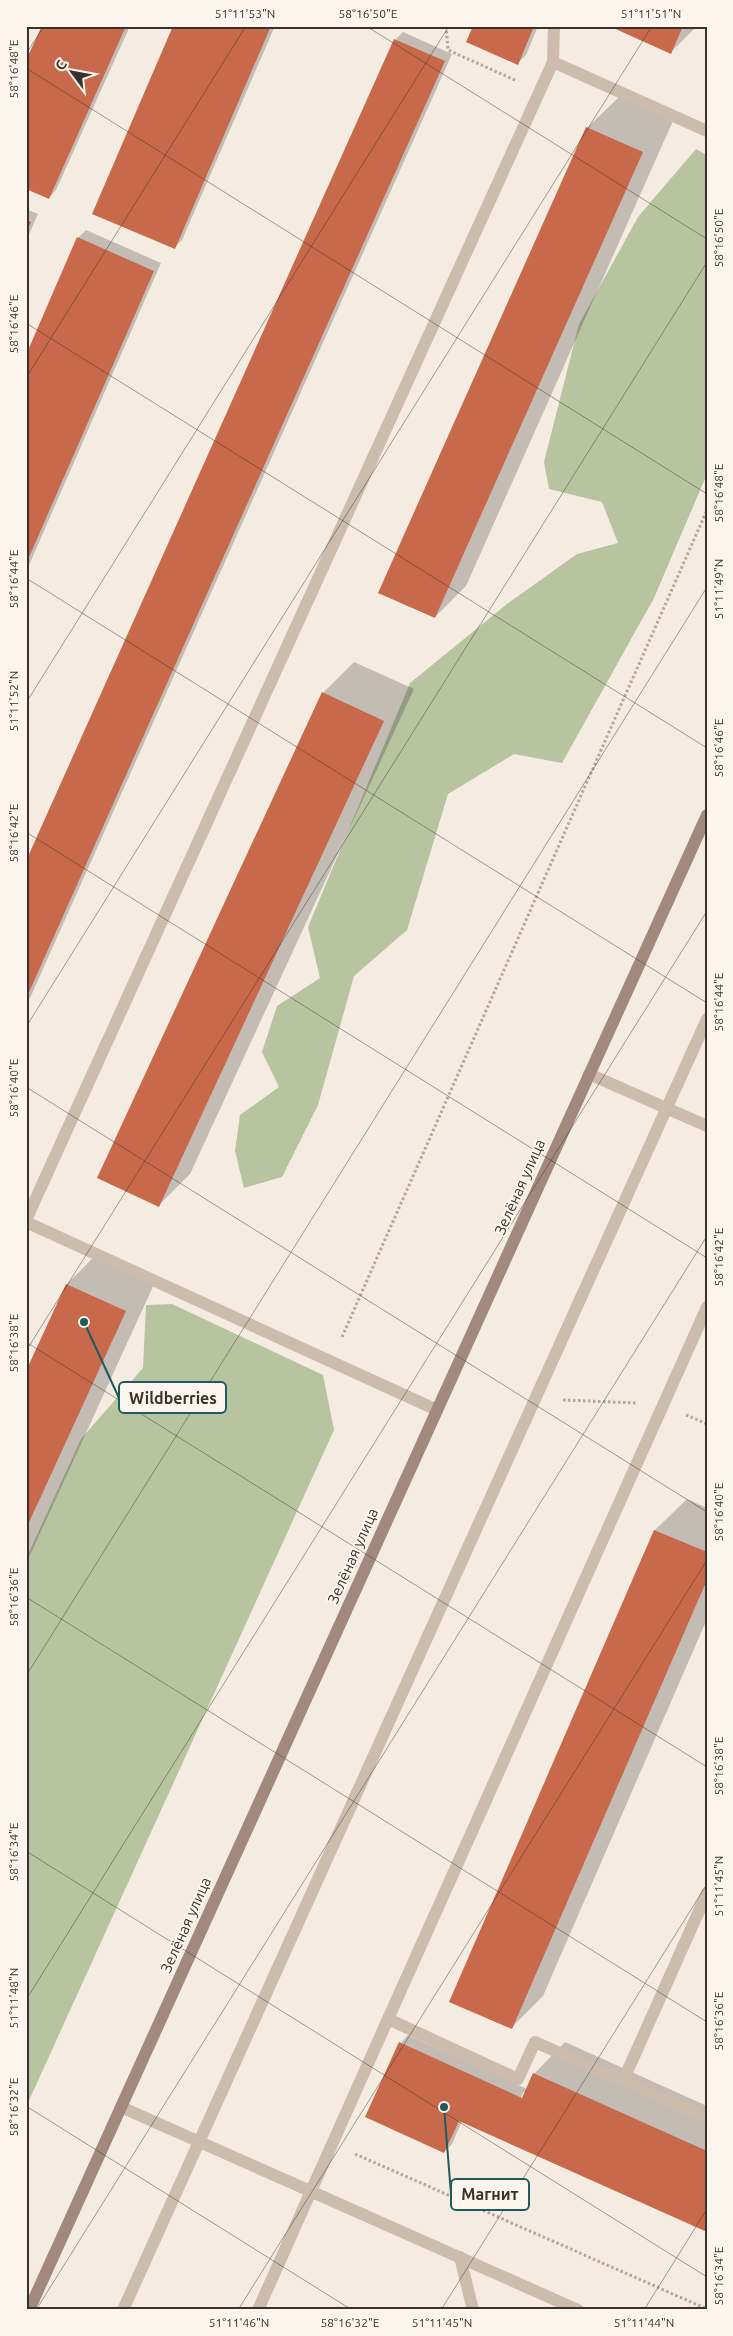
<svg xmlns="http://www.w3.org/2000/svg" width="733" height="2336" font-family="Ubuntu,sans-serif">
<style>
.green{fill:#b8c4a0}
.shadow{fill:#0003;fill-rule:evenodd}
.building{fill:#c8694b}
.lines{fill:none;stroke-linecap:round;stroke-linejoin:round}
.path{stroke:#b9a596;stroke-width:3;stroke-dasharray:2.5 2.5;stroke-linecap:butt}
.lane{stroke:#cdbbac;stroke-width:12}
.secondary{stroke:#a18a7d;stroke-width:12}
.ticks{fill:none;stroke:#3b302b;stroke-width:1;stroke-opacity:0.45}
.labels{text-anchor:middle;stroke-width:4;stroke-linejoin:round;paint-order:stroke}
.street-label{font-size:15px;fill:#3b302b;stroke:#fbf5ee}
.leader{fill:none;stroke:#1f5a5e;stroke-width:2}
.callout-dot{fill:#1f5a5e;stroke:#fbf5ee;stroke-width:2}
.callout{fill:#fbf5ee;stroke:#1f5a5e;stroke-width:2}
.callout-label{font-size:16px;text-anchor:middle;font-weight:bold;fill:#3b302b}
.neatline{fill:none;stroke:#3b302b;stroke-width:2}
.ticks-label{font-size:12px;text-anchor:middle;fill:#3b302b}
</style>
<rect width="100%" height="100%" fill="#f4ebe1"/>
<!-- green -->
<g class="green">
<polygon points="696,149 707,155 707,474 654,598 562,763 514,754 448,794 407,930 354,976 318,1105 282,1177 244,1188 235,1151 240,1115 279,1087 262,1052 277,1006 320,978 308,927 410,683 507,604 577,554 618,543 602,502 549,489 544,462 579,324 638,217"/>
<polygon points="172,1304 323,1375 334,1430 26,2107 26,1559 81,1439 143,1368 146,1305"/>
</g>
<!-- shadow -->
<g class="shadow">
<polygon points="43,26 130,26 56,190 49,198"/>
<polygon points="175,26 275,26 182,240 174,248"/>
<polygon points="475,26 538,26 526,55 518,63"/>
<polygon points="612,26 697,26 671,52"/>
<polygon points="403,32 452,54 30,998 26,1002 26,864 395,40"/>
<polygon points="619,97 673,121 466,586 435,617 587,128"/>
<polygon points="26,209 38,214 26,241"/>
<polygon points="86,230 161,263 26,572 26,358 78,238"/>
<polygon points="354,662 414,689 190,1174 159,1205 323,693"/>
<polygon points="98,1253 156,1280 26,1564 26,1373 67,1284"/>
<polygon points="687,1499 707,1508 707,1619 543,1996 512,2027 451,2001 655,1530"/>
<path d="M408,2035L527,2089L534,2074L565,2042L707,2106V2230L462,2121L452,2144L444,2152L401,2043ZM523,2092L525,2093L506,2131Z"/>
</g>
<!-- building -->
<g class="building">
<polygon points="42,26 126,26 49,199 26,189 26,60"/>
<polygon points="173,26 271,26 175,249 92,214"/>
<polygon points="473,26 534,26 518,65 466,42"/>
<polygon points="609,26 683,26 671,54"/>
<polygon points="394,39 445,61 26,999 26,861"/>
<polygon points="586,127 643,152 435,618 378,593"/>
<polygon points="26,220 31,222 26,233"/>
<polygon points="77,237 154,271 26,564 26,355"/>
<polygon points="322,692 384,721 159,1207 97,1178"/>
<polygon points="66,1284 126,1311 26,1529 26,1371"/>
<polygon points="654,1530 707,1552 707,1580 512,2029 449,2002"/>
<polygon points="399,2042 522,2098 533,2073 707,2151 707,2232 459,2121 444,2153 365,2117"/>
</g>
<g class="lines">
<!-- path -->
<g class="path">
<polyline points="446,26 448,50 517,81"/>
<polyline points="342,1337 707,510"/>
<polyline points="563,1400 637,1403"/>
<polyline points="686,1415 707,1424"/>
<polyline points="355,2154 707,2309"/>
</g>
<!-- lane -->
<g class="lane">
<polyline points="553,62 554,26"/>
<polyline points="589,1074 707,1126"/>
<polyline points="26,1220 553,62 707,131"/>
<polyline points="26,1222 437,1410"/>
<polyline points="388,2019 707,1307"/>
<polyline points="623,2081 707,1893"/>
<polyline points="121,2107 578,2310"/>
<polyline points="460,2257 473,2310"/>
<polyline points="123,2310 707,1019"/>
<polyline points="258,2310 388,2019 518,2079 535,2042 707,2118"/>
</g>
<!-- secondary -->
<polyline class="secondary" points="29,2310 707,815"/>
</g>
<!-- ticks -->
<path class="ticks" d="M366,26L707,239M26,54L44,26M26,68L707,494M26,323L707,748M26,378L246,26M26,578L707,1003M26,703L449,26M26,832L707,1258M26,1027L652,26M26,1087L707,1512M26,1342L707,1767M26,1351L707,262M26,1597L707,2022M26,1676L707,587M26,1851L707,2277M26,2000L707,911M26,2106L352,2310M36,2310L707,1236M238,2310L707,1560M441,2310L707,1884M644,2310L707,2209"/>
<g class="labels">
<!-- street labels -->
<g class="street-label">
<text transform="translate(520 1187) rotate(-66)" y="5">Зелёная улица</text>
<text transform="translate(353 1556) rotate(-66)" y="5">Зелёная улица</text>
<text transform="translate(186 1925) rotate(-66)" y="5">Зелёная улица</text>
</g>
</g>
<!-- callouts -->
<path class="leader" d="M84 1322L119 1398M444 2107L451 2194"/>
<g class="callout-dot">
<circle cx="84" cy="1322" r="5"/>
<circle cx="444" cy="2107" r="5"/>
</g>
<g class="callout">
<rect x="119" y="1382" width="107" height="31" rx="5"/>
<rect x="451" y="2179" width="78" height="31" rx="5"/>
</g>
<g class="callout-label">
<text x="173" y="1404">Wildberries</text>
<text x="490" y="2200">Магнит</text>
</g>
<!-- border -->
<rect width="733" height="2336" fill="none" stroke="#fbf5ee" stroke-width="55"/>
<!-- north arrow -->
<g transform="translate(72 72) rotate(302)" stroke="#fbf5ee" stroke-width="4" paint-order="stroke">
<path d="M0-4L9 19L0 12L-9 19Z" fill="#3b302b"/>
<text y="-8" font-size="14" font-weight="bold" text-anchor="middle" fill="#3b302b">С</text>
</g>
<rect x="28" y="28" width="678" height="2280" class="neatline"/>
<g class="ticks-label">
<text x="245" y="18">51°11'53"N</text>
<text x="368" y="18">58°16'50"E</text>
<text x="651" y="18">51°11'51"N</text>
<text transform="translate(14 69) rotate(-90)" y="4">58°16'48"E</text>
<text transform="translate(719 238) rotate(-90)" y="4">58°16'50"E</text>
<text transform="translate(14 324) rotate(-90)" y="4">58°16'46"E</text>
<text transform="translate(719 493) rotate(-90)" y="4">58°16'48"E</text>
<text transform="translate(14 579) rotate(-90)" y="4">58°16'44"E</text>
<text transform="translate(719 589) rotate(-90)" y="4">51°11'49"N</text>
<text transform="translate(14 701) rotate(-90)" y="4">51°11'52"N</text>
<text transform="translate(719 748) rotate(-90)" y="4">58°16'46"E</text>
<text transform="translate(14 833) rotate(-90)" y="4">58°16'42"E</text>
<text transform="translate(719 1002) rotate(-90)" y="4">58°16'44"E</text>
<text transform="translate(14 1088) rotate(-90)" y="4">58°16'40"E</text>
<text transform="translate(719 1257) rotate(-90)" y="4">58°16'42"E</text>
<text transform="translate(14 1343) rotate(-90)" y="4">58°16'38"E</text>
<text transform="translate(719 1512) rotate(-90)" y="4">58°16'40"E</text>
<text transform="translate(14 1597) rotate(-90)" y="4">58°16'36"E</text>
<text transform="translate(719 1766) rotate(-90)" y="4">58°16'38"E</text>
<text transform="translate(14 1852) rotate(-90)" y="4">58°16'34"E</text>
<text transform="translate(719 1886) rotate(-90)" y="4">51°11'45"N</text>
<text transform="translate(14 1998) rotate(-90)" y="4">51°11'48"N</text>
<text transform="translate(719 2021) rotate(-90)" y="4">58°16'36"E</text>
<text transform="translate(14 2107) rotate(-90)" y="4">58°16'32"E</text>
<text transform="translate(719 2276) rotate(-90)" y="4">58°16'34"E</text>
<text x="239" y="2327">51°11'46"N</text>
<text x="350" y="2327">58°16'32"E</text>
<text x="442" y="2327">51°11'45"N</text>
<text x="644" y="2327">51°11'44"N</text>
</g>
</svg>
